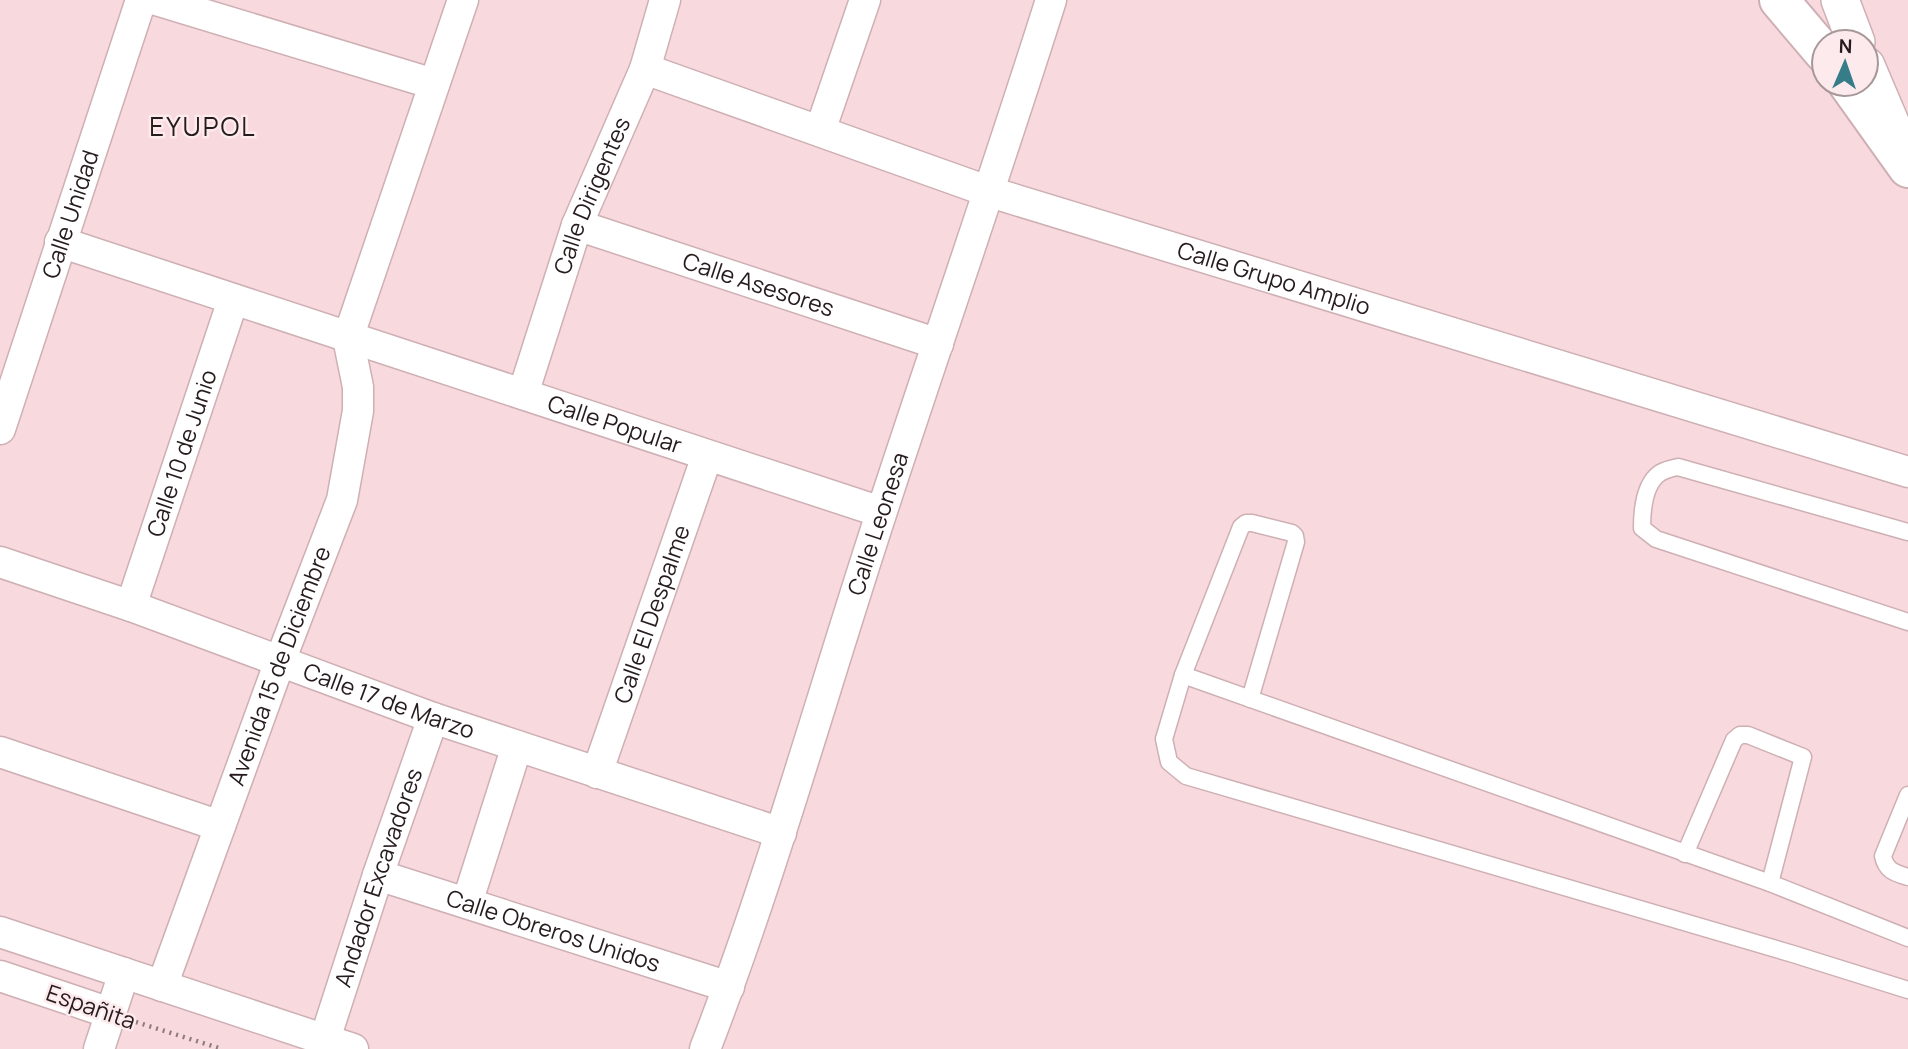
<svg xmlns="http://www.w3.org/2000/svg" width="1908" height="1049" font-family="Manrope,sans-serif">
<style>
.lines{fill:none;stroke-linecap:round;stroke-linejoin:round}
.service-casing{stroke:#ceb0b4;stroke-width:19}
.minor-casing{stroke:#ceb0b4;stroke-width:33}
.tertiary-casing{stroke:#ceb0b4;stroke-width:40}
.secondary-casing{stroke:#ceb0b4;stroke-width:42}
.path{stroke:#8e797c;stroke-width:4.5;stroke-dasharray:2 5;stroke-linecap:butt}
.service{stroke:#fff;stroke-width:16}
.minor{stroke:#fff;stroke-width:30}
.tertiary{stroke:#fff;stroke-width:37}
.secondary{stroke:#fff;stroke-width:38}
.labels{text-anchor:middle;stroke-width:5;stroke-linejoin:round;paint-order:stroke}
.street-label{font-size:23px;fill:#261b1d;stroke:#fdeaec}
.quarter-label{font-size:26px;letter-spacing:2px;fill:#261b1d;stroke:#fdeaec}
</style>
<rect width="100%" height="100%" fill="#f8d9dd"/>
<g class="lines">
<defs>
<g id="service">
<path d="M1908,532L1678,467C1673,468 1665,470 1660,473C1644,484 1642,510 1642,528L1656,539L1908,622"/>
<polyline points="1183,675 1770,883 1908,938"/>
<polyline points="1250,699 1296,542 1295,536 1292,533 1252,523 1246,523 1241,527 1183,675 1164,739 1169,762 1186,776 1793,954 1908,990"/>
<path d="M1908,795L1883,856C1886,871 1895,873 1908,877"/>
<polyline points="1685,854 1734,740 1740,735 1748,735 1803,757 1770,883"/>
</g>
<g id="minor">
<polyline points="156,0 434,84"/>
<path id="s1" d="M645,69L990,192L1908,472"/>
<polyline points="820,131 865,0"/>
<path id="s2" d="M577,225L938,344"/>
<path id="s3" d="M60,242L881,512"/>
<path id="s4" d="M523,394L577,225L645,69L665,0"/>
<path id="s5" d="M0,429L141,0"/>
<path id="s6" d="M0,562L131,606L433,718L781,833"/>
<path id="s7" d="M131,606L233,300"/>
<polyline points="0,752 220,826"/>
<path id="s8" d="M597,773L707,456"/>
<path id="s9" d="M378,875L729,987"/>
<polyline points="467,903 517,746"/>
<polyline points="0,932 353,1049"/>
<polyline points="0,976 110,1013"/>
<path id="s10" d="M162,986L280,661L342,500L358,411V387L348,338L463,0"/>
<path id="s11" d="M325,1039L378,875L433,718"/>
<polyline points="99,1049 124,973"/>
<path id="s12" d="M705,1049C773,873 823,690 882,511C938,340 997,171 1051,0"/>
</g>
<g id="tertiary">
<polyline points="1840,0 1856,42"/>
<polyline points="1866,66 1897,139"/>
</g>
<g id="secondary">
<polyline points="1779,0 1824,53"/>
<polyline points="1848,84 1908,168"/>
</g>
</defs>
<!-- service casing -->
<use href="#service" class="service-casing"/>
<!-- minor casing -->
<use href="#minor" class="minor-casing"/>
<!-- tertiary casing -->
<use href="#tertiary" class="tertiary-casing"/>
<!-- secondary casing -->
<use href="#secondary" class="secondary-casing"/>
<!-- path -->
<polyline class="path" points="136,1022 222,1049"/>
<!-- service -->
<use href="#service" class="service"/>
<!-- minor -->
<use href="#minor" class="minor"/>
<!-- tertiary -->
<use href="#tertiary" class="tertiary"/>
<!-- secondary -->
<use href="#secondary" class="secondary"/>
</g>
<g class="labels">
<!-- street labels -->
<g class="street-label">
<text dy="8" stroke="none"><textPath href="#s4" startOffset="210">Calle Dirigentes</textPath></text>
<text dy="8" stroke="none"><textPath href="#s5" startOffset="226">Calle Unidad</textPath></text>
<text dy="8" stroke="none"><textPath href="#s1" startOffset="663">Calle Grupo Amplio</textPath></text>
<text dy="8" stroke="none"><textPath href="#s2" startOffset="191">Calle Asesores</textPath></text>
<text dy="8" stroke="none"><textPath href="#s3" startOffset="584">Calle Popular</textPath></text>
<text dy="8" stroke="none"><textPath href="#s7" startOffset="161">Calle 10 de Junio</textPath></text>
<text dy="8" stroke="none"><textPath href="#s12" startOffset="553">Calle Leonesa</textPath></text>
<text dy="8" stroke="none"><textPath href="#s8" startOffset="168">Calle El Despalme</textPath></text>
<text dy="8" stroke="none"><textPath href="#s10" startOffset="341">Avenida 15 de Diciembre</textPath></text>
<text dy="8" stroke="none"><textPath href="#s6" startOffset="413">Calle 17 de Marzo</textPath></text>
<text dy="8" stroke="none"><textPath href="#s11" startOffset="170">Andador Excavadores</textPath></text>
<text dy="8" stroke="none"><textPath href="#s9" startOffset="184">Calle Obreros Unidos</textPath></text>
<text transform="translate(91 1007) rotate(19)" y="8">Españita</text>
</g>
<!-- quarter labels -->
<g class="quarter-label">
<text x="203" y="136">EYUPOL</text>
</g>
</g>
<!-- north arrow -->
<g transform="translate(1845 63) rotate(2)"><circle r="33" fill="#fdeaec" stroke="#a79799" stroke-width="2"/>
<path d="M0-5L12 26L0 18L-12 26Z" fill="#377d89"/>
<text y="-10" font-size="19" font-weight="bold" text-anchor="middle" fill="#261b1d">N</text>
</g>
</svg>
